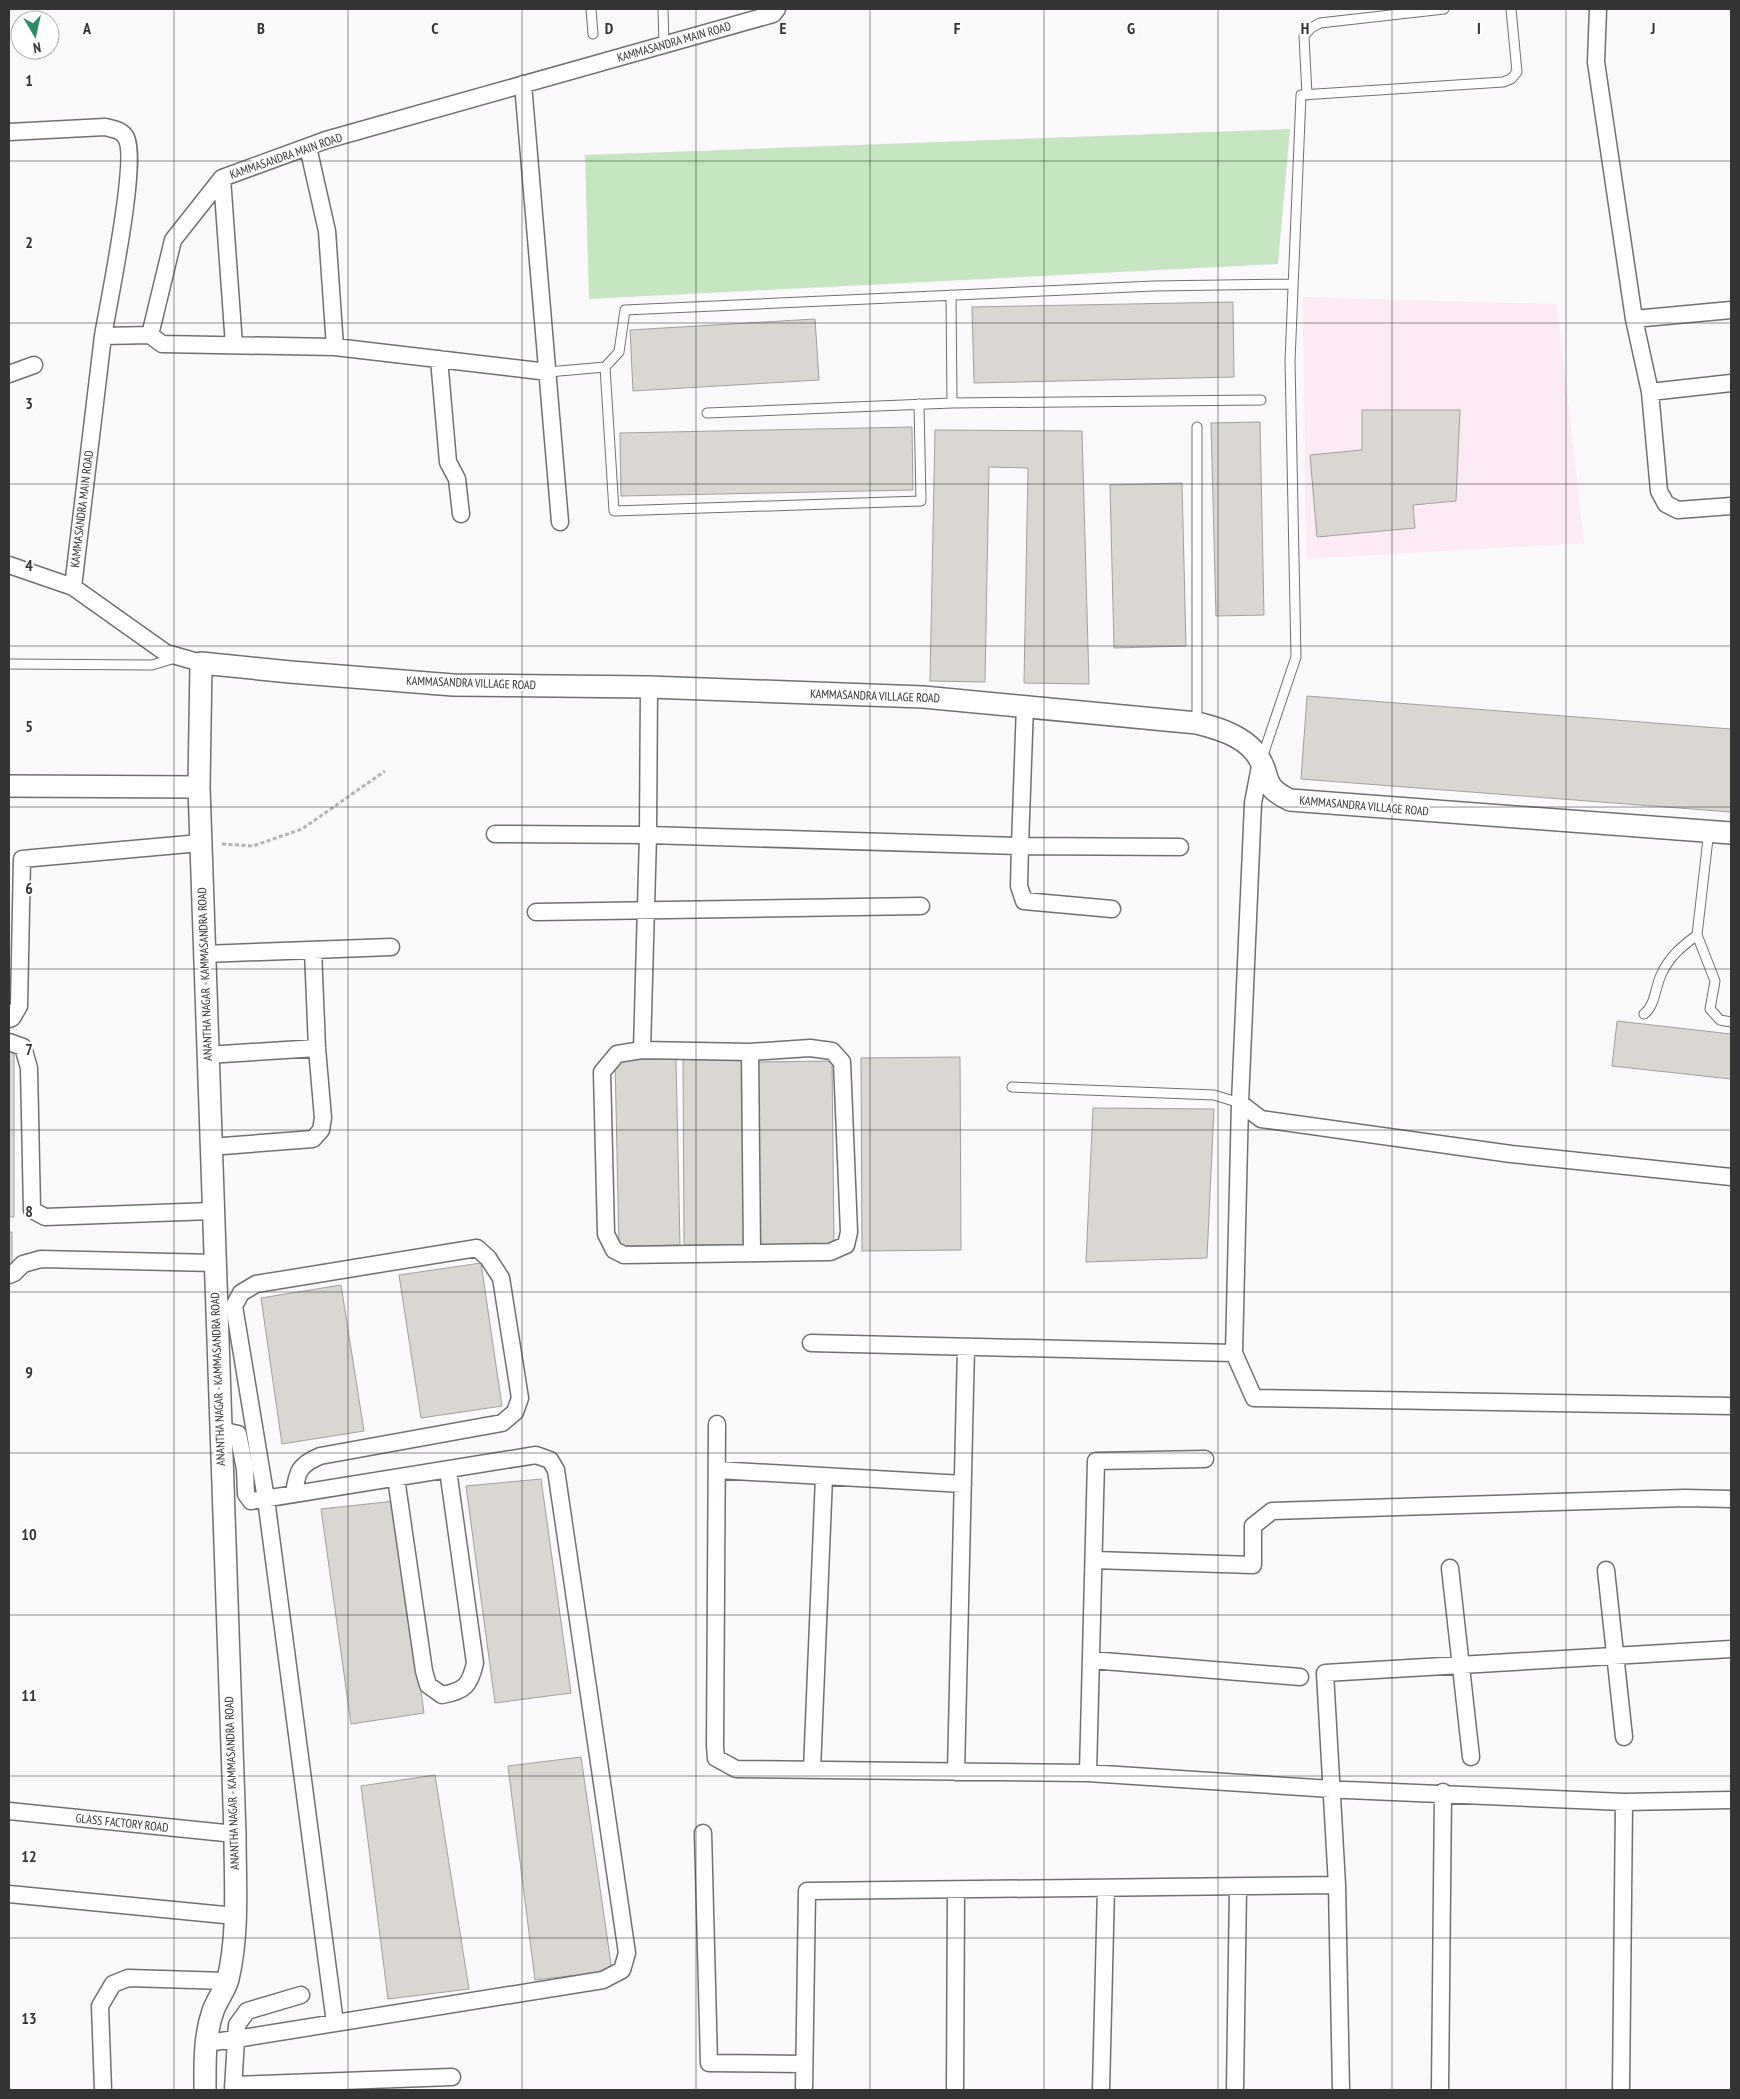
<svg xmlns="http://www.w3.org/2000/svg" width="1740" height="2099" font-family="'PT Sans Narrow',sans-serif">
	<style>
		.education { fill: #fceaf5 }
		.green { fill: #c5e6c0 }
		.building { fill: #dad7d3; stroke: #a29f9b }
		.lines { fill: none; stroke-linecap: round; stroke-linejoin: round }
		.service-casing { stroke: #726f73; stroke-width: 11 }
		.minor-casing { stroke: #726f73; stroke-width: 19 }
		.tertiary-casing { stroke: #726f73; stroke-width: 24 }
		.path { stroke: #b4b2b5; stroke-width: 3; stroke-dasharray: 4 2.5; stroke-linecap: butt }
		.service { stroke: #fff; stroke-width: 9 }
		.minor { stroke: #fff; stroke-width: 16 }
		.tertiary { stroke: #fff; stroke-width: 21 }
		.grid { fill: none; stroke: #353435; stroke-width: 1; stroke-opacity: 0.55 }
		.labels { text-anchor: middle; stroke-width: 4.5; stroke-linejoin: round; paint-order: stroke }
		.street-label { font-size: 12px; fill: #353435; stroke: #fff }
		.grid-label { font-size: 16px; text-anchor: middle; font-weight: bold; fill: #353435; stroke: #fff; stroke-width: 4.5; stroke-linejoin: round; paint-order: stroke }
	</style>
	<rect width="100%" height="100%" fill="#fcf9fd"/>
	<!-- education -->
	<path class="education" d="M1303,297L1557,304L1584,543L1306,559Z"/>
	<!-- green -->
	<path class="green" d="M1290,129L1278,264L589,299L585,155Z"/>
	<!-- building -->
	<path class="building" d="M1233,302L1234,377L974,383L972,307Z
		M815,319L819,380L633,391L630,330Z
		M1362,410H1460L1456,501L1413,505L1415,528L1317,537L1310,455L1362,450Z
		M1260,422L1264,615L1216,616L1211,423Z
		M912,427L913,490L621,496L620,433Z
		M935,430L1082,431L1089,684L1024,683L1028,468L989,467L985,682L930,681Z
		M1182,483L1186,646L1114,648L1110,485Z
		M1307,696L1731,729V812L1301,779Z
		M1617,1021L1731,1034V1079L1612,1066Z
		M9,1051H14V1217H9Z
		M960,1057L961,1250L862,1251L861,1058Z
		M676,1059L680,1245L619,1246L615,1060Z
		M683,1059H746L748,1245H684Z
		M832,1061L834,1244L756,1245L753,1062Z
		M1093,1108L1214,1109L1207,1258L1086,1262Z
		M9,1232H12V1268H9Z
		M481,1263L502,1406L421,1418L399,1275Z
		M341,1285L364,1431L282,1444L261,1298Z
		M541,1479L571,1693L495,1703L466,1486Z
		M395,1501L424,1713L351,1724L321,1509Z
		M581,1757L612,1971L535,1980L508,1766Z
		M435,1775L469,1989L388,1999L361,1786Z"/>
	<g class="lines">
		<defs>
			<path id="service" d="M591,9L593,34
				M663,9L664,44
				M1307,95L1304,36L1311,28L1320,23L1444,9
				M605,367L614,511L921,501L919,404
				M548,372L605,367L619,352L625,310L1154,286L1292,284
				M952,403L1261,400
				M707,413L952,403L951,295
				M9,664L152,665L175,658
				M1197,723V427
				M1262,758L1296,657L1290,361L1301,95L1503,82L1511,79L1517,72L1511,9
				M1709,830L1697,935L1715,981L1710,1009L1720,1020L1731,1022
				M1644,1014C1655,1006 1655,988 1661,975C1669,957 1681,947 1697,935
				M1012,1087L1214,1095L1240,1103"/>
			<path id="minor" d="M1598,9L1596,62L1634,319L1650,392L1659,491L1666,504L1678,510L1731,506
				M523,84L560,522
				M9,132L105,127C112,129 120,129 125,136C140,155 108,305 103,336
				M308,147L327,231L335,347
				M222,178L234,345
				M1634,319L1731,310
				M150,335L162,344L335,347L548,372
				M439,359L448,462L457,479L461,514
				M9,374L34,365
				M1650,392L1731,383
				M9,565L73,587L166,653L201,663
				M73,587L103,336L150,335L173,240L222,178L326,140L773,14L777,9
				M1261,761L1253,803L1240,1103L1261,1119L1511,1154L1731,1177
				M495,834L648,835L1020,846L1025,705
				M1112,909L1024,901L1019,886L1020,846L1180,847
				M536,912L921,906
				M204,954L391,947
				M9,1019L12,1018L19,1006L22,859L200,843
				M9,1042L23,1047L29,1068L32,1210L45,1217L212,1211
				M642,1050L617,1054L602,1072L606,1234L614,1250L624,1255L830,1252L846,1245L849,1232L842,1062L832,1051L810,1048L750,1052L642,1050L648,835L649,687
				M750,1052L752,1253
				M207,1055L317,1048
				M1240,1103L1234,1353L1254,1398L1731,1406
				M210,1147L313,1139L321,1130L323,1118L317,1048L313,950
				M9,1275L14,1273L23,1264L41,1259L214,1263
				M811,1343L1234,1353
				M717,1424L715,1746L716,1758L736,1769L1088,1773L1347,1790L1624,1802L1731,1800
				M220,1430L238,1434L245,1469L246,1494L251,1501L536,1455L550,1460L556,1470L627,1953L622,1970L603,1980L236,2039L233,2090
				M717,1470L963,1484
				M396,1478L424,1671L428,1685L442,1695C465,1691 470,1685 475,1663L448,1470
				M294,1494C297,1471 299,1465 320,1456L502,1423L515,1412L520,1398L501,1278L488,1258L477,1248L256,1284L241,1293L234,1306L266,1499L335,2023
				M1094,1560L1253,1565V1526L1272,1511L1685,1498L1731,1499
				M1450,1568L1471,1757
				M1606,1570L1624,1737
				M1091,1660L1300,1677
				M812,1770L824,1477
				M956,1772L966,1347
				M1088,1773L1096,1461L1205,1459
				M9,1811L235,1834
				M703,1833L709,2063L804,2064
				M9,1894L235,1916
				M206,2043L236,2039L237,2025L247,2011L301,1995
				M233,2085L452,2077
				M103,2090L100,2006L113,1984L128,1978L227,1981
				M804,2090L807,1891L1337,1885
				M955,2090L956,1890
				M1101,2090L1106,1888
				M1235,2090L1238,1887
				M1341,2090L1337,1885L1325,1673L1731,1649
				M1440,2090L1443,1792
				M1621,2090L1624,1802"/>
			<path id="tertiary" d="M9,786L199,787
				M205,2090C205,2063 204,2037 213,2011C217,2000 225,1990 228,1979C239,1933 235,1882 235,1834L199,787L201,663L290,672L453,685L649,687L923,697L1197,723C1217,728 1241,735 1255,752C1273,775 1258,785 1290,800L1731,833"/>
		</defs>
		<!-- service casing -->
		<use href="#service" class="service-casing"/>
		<!-- minor casing -->
		<use href="#minor" class="minor-casing"/>
		<!-- tertiary casing -->
		<use href="#tertiary" class="tertiary-casing"/>
		<!-- path -->
		<path class="path" d="M222,844L253,846L302,829L385,771"/>
		<!-- service -->
		<use href="#service" class="service"/>
		<!-- minor -->
		<use href="#minor" class="minor"/>
		<!-- tertiary -->
		<use href="#tertiary" class="tertiary"/>
	</g>
	<!-- grid -->
	<path class="grid" d="M174,9V2090M348,9V2090M522,9V2090M696,9V2090M870,9V2090M1044,9V2090M1218,9V2090M1392,9V2090M1566,9V2090M9,161H1731M9,323H1731M9,484H1731M9,646H1731M9,807H1731M9,969H1731M9,1130H1731M9,1292H1731M9,1453H1731M9,1615H1731M9,1776H1731M9,1938H1731"/>
	<g class="labels">
		<!-- street labels -->
		<g class="street-label">
			<text transform="translate(674 42) rotate(-16)" y="4">KAMMASANDRA MAIN ROAD</text>
			<text transform="translate(286 156) rotate(-19)" y="4">KAMMASANDRA MAIN ROAD</text>
			<text transform="translate(82 509) rotate(-83)" y="4">KAMMASANDRA MAIN ROAD</text>
			<text transform="translate(471 683) rotate(2)" y="4">KAMMASANDRA VILLAGE ROAD</text>
			<text transform="translate(875 696) rotate(2)" y="4">KAMMASANDRA VILLAGE ROAD</text>
			<text transform="translate(1364 806) rotate(5)" y="4">KAMMASANDRA VILLAGE ROAD</text>
			<text transform="translate(205 974) rotate(-92)" y="4">ANANTHA NAGAR - KAMMASANDRA ROAD</text>
			<text transform="translate(218 1379) rotate(-92)" y="4">ANANTHA NAGAR - KAMMASANDRA ROAD</text>
			<text transform="translate(232 1783) rotate(-92)" y="4">ANANTHA NAGAR - KAMMASANDRA ROAD</text>
			<text transform="translate(122 1823) rotate(6)" y="4">GLASS FACTORY ROAD</text>
		</g>
	</g>
	<g class="grid-label">
		<text x="87" y="34">A</text>
		<text x="261" y="34">B</text>
		<text x="435" y="34">C</text>
		<text x="609" y="34">D</text>
		<text x="783" y="34">E</text>
		<text x="957" y="34">F</text>
		<text x="1131" y="34">G</text>
		<text x="1305" y="34">H</text>
		<text x="1479" y="34">I</text>
		<text x="1653" y="34">J</text>
		<text x="29" y="86">1</text>
		<text x="29" y="248">2</text>
		<text x="29" y="409">3</text>
		<text x="29" y="571">4</text>
		<text x="29" y="732">5</text>
		<text x="29" y="894">6</text>
		<text x="29" y="1055">7</text>
		<text x="29" y="1217">8</text>
		<text x="29" y="1378">9</text>
		<text x="29" y="1540">10</text>
		<text x="29" y="1701">11</text>
		<text x="29" y="1862">12</text>
		<text x="29" y="2024">13</text>
	</g>
	<!-- border -->
	<rect width="1740" height="2099" fill="none" stroke="#353435" stroke-width="20"/>
	<!-- north arrow -->
	<g transform="translate(35 35) rotate(171)"><circle r="24" fill="#ffffff" stroke="#aeaeae"/>
	<path d="M0-4L9 19L0 12L-9 19Z" fill="#2f8d65"/>
	<text y="-8" font-size="14" font-weight="bold" text-anchor="middle" fill="#353435">N</text>
	</g>
</svg>
